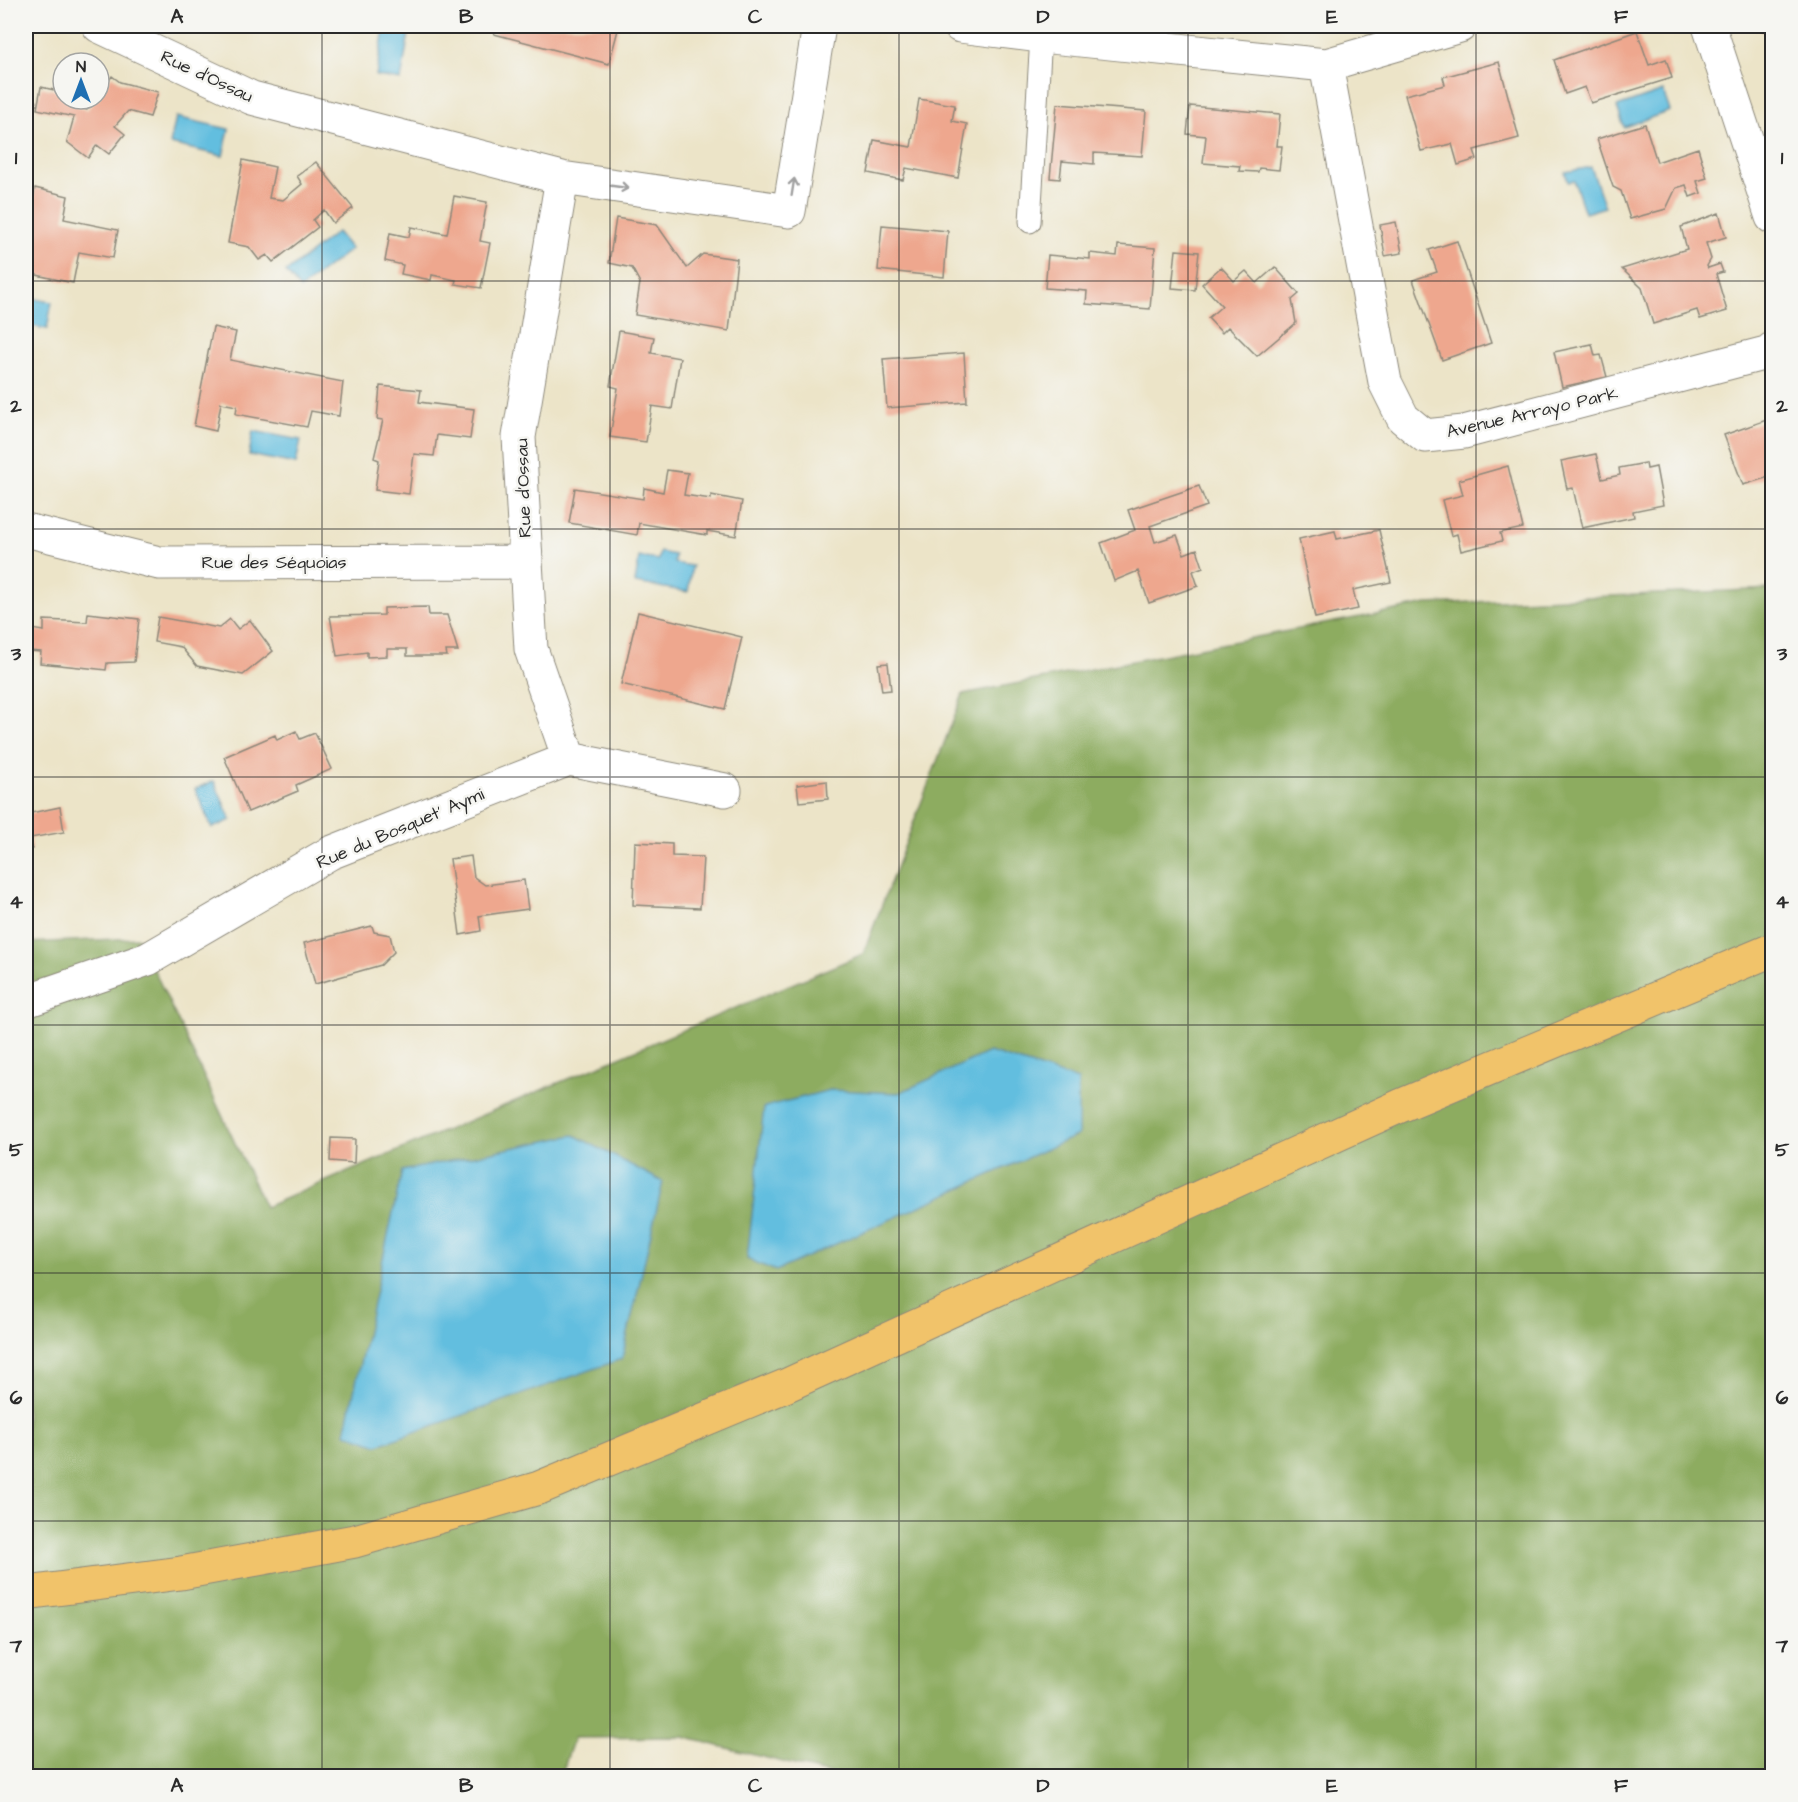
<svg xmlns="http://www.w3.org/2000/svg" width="1798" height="1802" font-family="'Architects Daughter',sans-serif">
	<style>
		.forest { fill: #8dac60; stroke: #5c6c46; stroke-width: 1.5 }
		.water { fill: #62bedf; stroke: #467485; stroke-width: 1.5 }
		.building { fill: #eea78e }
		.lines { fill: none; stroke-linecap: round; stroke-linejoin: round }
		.lane-casing { stroke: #8c887a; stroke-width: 23 }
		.street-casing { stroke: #8c887a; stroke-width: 35 }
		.primary-casing { stroke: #8c887a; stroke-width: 35 }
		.lane { stroke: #fff; stroke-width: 21 }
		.street { stroke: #fff; stroke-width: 33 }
		.primary { stroke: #f1c36a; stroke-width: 33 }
		.oneway { stroke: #a0a0a0 }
		.grid { fill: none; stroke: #2b2b2b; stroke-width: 1.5; stroke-opacity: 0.55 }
		.labels { text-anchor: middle; stroke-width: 5; stroke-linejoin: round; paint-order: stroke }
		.street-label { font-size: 18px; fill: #2b2b2b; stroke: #f6f6f2 }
		.neatline { fill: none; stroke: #2b2b2b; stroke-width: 2 }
		.grid-label { font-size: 20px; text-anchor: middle; font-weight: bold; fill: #2b2b2b }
	</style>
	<rect width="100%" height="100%" fill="#f6f6f2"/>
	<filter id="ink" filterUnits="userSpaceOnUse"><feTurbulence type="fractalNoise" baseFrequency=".0167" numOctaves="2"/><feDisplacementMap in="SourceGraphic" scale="12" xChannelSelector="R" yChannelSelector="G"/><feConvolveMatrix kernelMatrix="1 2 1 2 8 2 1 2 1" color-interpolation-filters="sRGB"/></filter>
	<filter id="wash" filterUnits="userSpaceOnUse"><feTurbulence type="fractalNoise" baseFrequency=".008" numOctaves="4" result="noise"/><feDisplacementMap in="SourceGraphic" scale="24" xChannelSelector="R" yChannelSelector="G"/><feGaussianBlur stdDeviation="1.35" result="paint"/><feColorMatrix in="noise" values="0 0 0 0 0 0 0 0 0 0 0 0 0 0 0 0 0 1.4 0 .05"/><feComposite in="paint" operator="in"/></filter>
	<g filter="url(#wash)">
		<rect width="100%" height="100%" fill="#ece4c8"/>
		<!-- forest -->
		<path class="forest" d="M1772,589V1776H838L683,1737L574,1738L561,1776H26V943L139,938L265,1207L863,954L963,694L1427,604Z"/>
		<!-- water -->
		<path class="water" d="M388,26L406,27L409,33L401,80L376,76L384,29Z
			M1663,91L1670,111L1624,127L1617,107Z
			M176,117L229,129L223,156L170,144Z
			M1591,167L1605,207L1585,213L1574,181L1568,182L1565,172Z
			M337,232L351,249L300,289L286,272Z
			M26,297L52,302L47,329L26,325Z
			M253,431L301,440L296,464L249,455Z
			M660,552L675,555L674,563L692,566L688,592L635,583L639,557L658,560Z
			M214,781L231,820L212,828L195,789Z
			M989,1052L1078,1080V1135L776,1271L747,1259L764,1107L830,1090L899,1093Z
			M574,1135L663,1182L622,1359L378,1445L345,1433L402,1171Z"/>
		<g id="blocks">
			<!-- building -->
			<path class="building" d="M496,26H619L609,64L494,34Z
				M1744,26H1772V33Z
				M1637,31L1649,65L1666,59L1672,78L1591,103L1585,87L1565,94L1554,60Z
				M1499,62L1519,138L1474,150L1477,159L1458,165L1452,144L1421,151L1405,95L1445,85L1443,77Z
				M112,76L120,82L158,92L150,117L128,111L115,126L125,134L109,154L97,145L88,158L67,142L74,117L37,109L41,87L63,92V99H78L77,107L87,110L95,99H99V94Z
				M919,99L955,105L952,121L967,124L958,178L906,168L903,180L868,173L874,140L911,147Z
				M1057,104L1146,111L1142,156L1094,153V164L1062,161L1060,179L1050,178Z
				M1190,106L1280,114L1277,146H1282L1279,170L1259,168L1258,172L1239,171L1240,166L1203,163L1206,136L1187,134Z
				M1645,124L1657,162L1698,148L1707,178L1697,181L1701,193L1690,197L1686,185L1676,188L1666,209L1630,219L1621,191L1613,187L1597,139Z
				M243,160L275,167L269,198L283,200L302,184L297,176L316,162L353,208L333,223L324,210L313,220L318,227L273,262L267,255L259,260L249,247L228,243Z
				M35,188L68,196L64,219L118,230L113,258L79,252L73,283L32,274L29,287H26V233Z
				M454,196L487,202L480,241L490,243L481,288L455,284L456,280L432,275L431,280L401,274L403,265L385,261L390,233L409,237L411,227L447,234Z
				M1719,213L1726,237L1706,243L1711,259L1707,266L1708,268L1720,264L1723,272L1716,274L1727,311L1700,319L1697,310L1653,324L1642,288L1622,269L1687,249L1681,227Z
				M616,218L657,225L687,268L703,254L737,259L729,331L635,315L640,283L632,268L609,263Z
				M1396,222L1402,253L1385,256L1380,225Z
				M882,225L948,231L944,277L878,270Z
				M1457,241L1491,343L1442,360L1413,280L1437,272L1429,250Z
				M1118,245L1155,248L1150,309L1086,304L1087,291L1045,288L1048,255L1090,259V253L1117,256Z
				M1176,250L1199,252L1195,290L1172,288Z
				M1221,267L1234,281L1246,271L1257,283L1275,267L1299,294L1292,300L1296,323L1257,356L1228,327L1222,333L1208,318L1222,306L1202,284Z
				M213,327L236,332L230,360L343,382L339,416L311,411L307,427L236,414L237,406L221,403L216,431L194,426Z
				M619,331L654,337L651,353L680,358L672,409L652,406L646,442L610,437L618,388L610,386Z
				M1592,344L1595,356L1601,355L1607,377L1562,387L1554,352Z
				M964,353L967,402L887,408L883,359Z
				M380,386L421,390L419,402L474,409L470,439L437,435L434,456L414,454L409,494L375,490L379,460L374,458L383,420L377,419Z
				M1772,418V464L1770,465L1772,476L1743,485L1724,435Z
				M1596,454L1602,479L1620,475L1619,468L1646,463L1647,469L1656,467L1663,505L1633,511L1634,517L1582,528L1573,488L1567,489L1561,461Z
				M1508,466L1523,528L1500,533L1502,541L1461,551L1457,534L1451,536L1442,500L1463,495L1459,480Z
				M667,470L688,473L684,495L711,499V495L742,501L736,536L707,531V535L639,523L637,535L569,523L575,488L643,499L644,488L663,492Z
				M1199,486L1207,506L1150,526L1155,542L1177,535L1184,554L1197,549L1203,567L1193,571L1198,586L1149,603L1138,571L1114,581L1101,543L1135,530L1128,510Z
				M1379,530L1391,582L1353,590L1358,609L1315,618L1299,539L1335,531L1337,539Z
				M428,607L429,615H447L458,651H446L447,656H407V649H387V656L367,657V652L337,656L330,616L384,615V608Z
				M638,612L742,637L725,709L621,684Z
				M88,613L139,619L134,662L107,663L106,670L89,668L40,663L41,652L29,651L32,629L44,631V620L87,622Z
				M158,617L219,628L230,619L238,629L250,620L273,651L243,675L197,666L181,647L154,642Z
				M888,663L891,690L882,691L878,664Z
				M296,731L300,739L315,733L332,769L296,785L298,791L248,812L224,757L275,735L277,740Z
				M827,781L828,799L799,802L797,785Z
				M60,807L64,832L30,838L32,849L26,850V814Z
				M635,842L672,844V856L703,857L700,908L633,905Z
				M471,856L474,877L485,885L524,880L528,909L479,916L481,931L460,935L450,859Z
				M372,926L374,932L390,935L394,952L381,965L315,984L304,943Z
				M331,1138L355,1139L354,1163L330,1161Z"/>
		</g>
	</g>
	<g filter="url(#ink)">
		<use href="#blocks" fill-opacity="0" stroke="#8c887a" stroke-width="1.5"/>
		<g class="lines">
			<defs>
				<path id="lane" d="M1030,222L1041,36"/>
				<path id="street" d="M99,26L252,98L562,178L789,211L819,26
					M960,26L1041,36L1326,65L1460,26
					M1709,26L1772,217
					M1326,65L1385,382L1403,418L1425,436L1464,432L1770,352L1772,349
					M562,178L519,437L531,649L569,759
					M26,530L159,563L526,562
					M26,1001L148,959L330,853L569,759L725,790"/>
				<path id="primary" d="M26,1593L181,1573L355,1541L539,1488L785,1386L1400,1106L1772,950"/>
			</defs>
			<!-- lane casing -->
			<use href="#lane" class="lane-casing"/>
			<!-- street casing -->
			<use href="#street" class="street-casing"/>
			<!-- primary casing -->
			<use href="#primary" class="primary-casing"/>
			<!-- lane -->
			<use href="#lane" class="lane"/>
			<!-- street -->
			<use href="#street" class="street"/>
			<!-- primary -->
			<use href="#primary" class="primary"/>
		</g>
		<!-- one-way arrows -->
		<defs><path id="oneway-shaft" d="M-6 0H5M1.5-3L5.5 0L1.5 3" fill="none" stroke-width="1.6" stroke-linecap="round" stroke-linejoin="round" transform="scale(1.5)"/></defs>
		<g class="oneway">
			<use href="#oneway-shaft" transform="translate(620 187) rotate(8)"/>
			<use href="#oneway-shaft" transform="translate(793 187) rotate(-81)"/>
		</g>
	</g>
	<!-- grid -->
	<path class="grid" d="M322,26V1776M610,26V1776M899,26V1776M1188,26V1776M1476,26V1776M26,281H1772M26,529H1772M26,777H1772M26,1025H1772M26,1273H1772M26,1521H1772"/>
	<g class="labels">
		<!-- street labels -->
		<g class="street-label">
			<text transform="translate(207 76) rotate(25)" y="6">Rue d'Ossau</text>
			<text transform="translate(1532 412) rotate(-13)" y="6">Avenue Arrayo Park</text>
			<text transform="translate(523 488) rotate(-92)" y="6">Rue d'Ossau</text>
			<text x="274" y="568">Rue des Séquoias</text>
			<text transform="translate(400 828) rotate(-23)" y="6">Rue du Bosquet' Aymi</text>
		</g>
	</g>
	<!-- margin -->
	<rect width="1798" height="1802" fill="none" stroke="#f6f6f2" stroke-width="66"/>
	<!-- north arrow -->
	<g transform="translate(81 81)"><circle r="28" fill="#f6f6f2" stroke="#a5a5a2" stroke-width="1.5"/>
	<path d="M0-4.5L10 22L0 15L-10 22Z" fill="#1f6fb2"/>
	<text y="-9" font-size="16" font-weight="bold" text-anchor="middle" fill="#2b2b2b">N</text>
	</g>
	<rect x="33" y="33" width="1732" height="1736" class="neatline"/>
	<g class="grid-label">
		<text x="177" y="23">A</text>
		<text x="466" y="23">B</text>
		<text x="755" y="23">C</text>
		<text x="1043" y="23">D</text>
		<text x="1332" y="23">E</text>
		<text x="1621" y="23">F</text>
		<text x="16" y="164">1</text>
		<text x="1782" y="164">1</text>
		<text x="16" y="412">2</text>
		<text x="1782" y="412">2</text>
		<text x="16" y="660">3</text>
		<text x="1782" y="660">3</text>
		<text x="16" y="908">4</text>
		<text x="1782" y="908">4</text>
		<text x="16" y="1156">5</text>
		<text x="1782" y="1156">5</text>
		<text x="16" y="1404">6</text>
		<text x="1782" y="1404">6</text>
		<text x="16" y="1652">7</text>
		<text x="1782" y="1652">7</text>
		<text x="177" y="1792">A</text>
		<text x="466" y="1792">B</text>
		<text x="755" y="1792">C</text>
		<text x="1043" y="1792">D</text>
		<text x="1332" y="1792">E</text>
		<text x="1621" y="1792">F</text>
	</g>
</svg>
